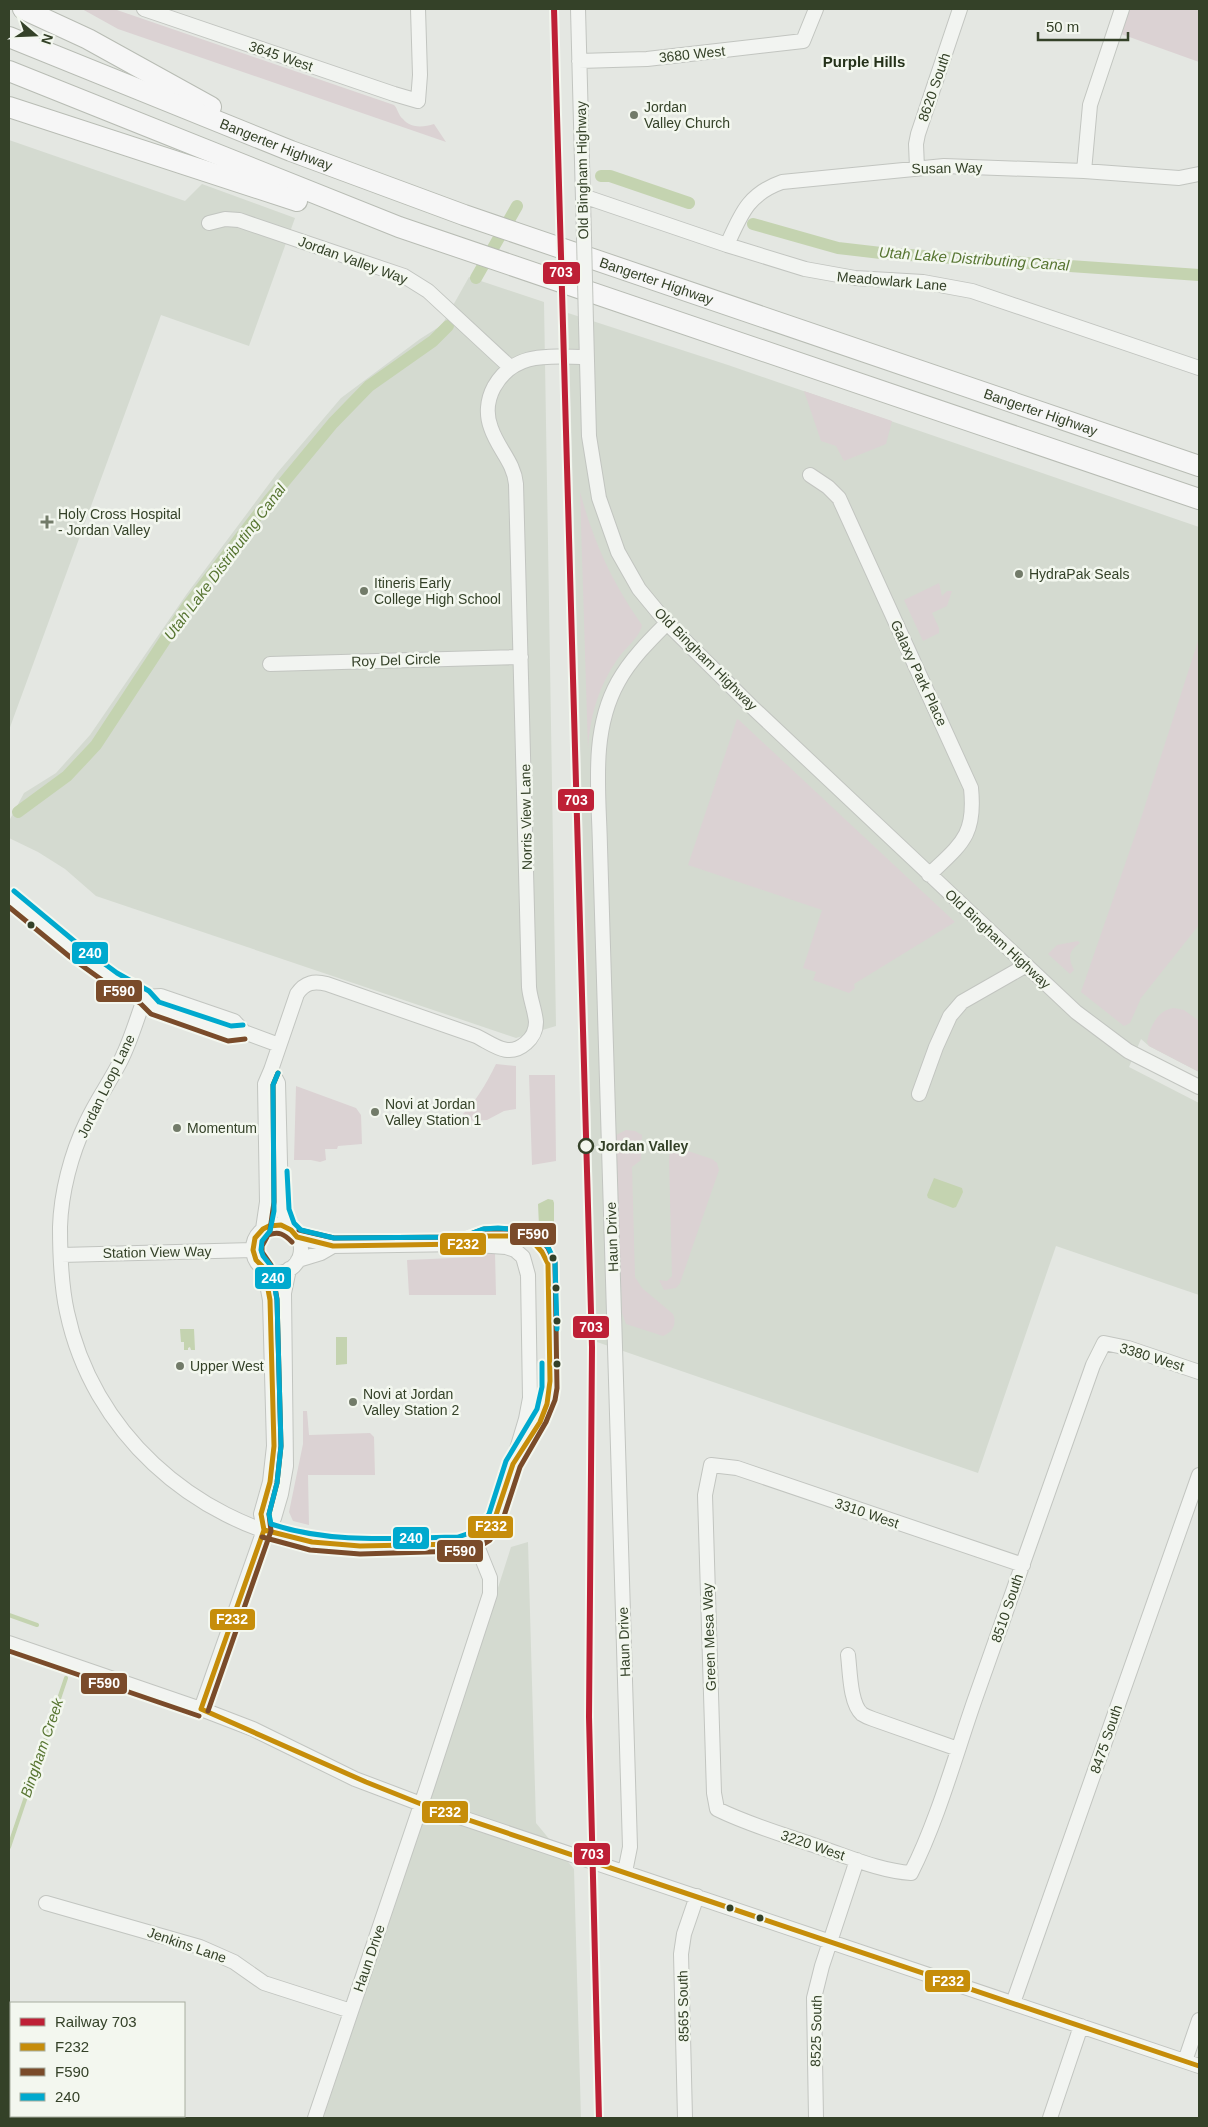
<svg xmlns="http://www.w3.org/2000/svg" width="1208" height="2127" font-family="Arial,sans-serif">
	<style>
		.built { fill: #d4dad0 }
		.green { fill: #dbd2d3 }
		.water { fill: #c4d3b0 }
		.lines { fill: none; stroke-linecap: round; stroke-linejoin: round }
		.stream { stroke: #c4d3b0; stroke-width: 4 }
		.canal { stroke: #c4d3b0; stroke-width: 12 }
		.minor-casing { stroke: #c2c5c0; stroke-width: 16 }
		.highway-casing { stroke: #b8bcb4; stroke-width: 22 }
		.minor { stroke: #f2f4f1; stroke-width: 14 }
		.highway { stroke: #f6f6f6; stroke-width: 20 }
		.minor-bridge-casing { stroke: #c2c5c0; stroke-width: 16; stroke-linecap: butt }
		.minor-bridge { stroke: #f2f4f1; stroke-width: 14 }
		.bus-1-casing { stroke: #f3f7ef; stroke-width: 9 }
		.bus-2-casing { stroke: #f3f7ef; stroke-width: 9 }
		.bus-3-casing { stroke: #f3f7ef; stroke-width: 9 }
		.bus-1 { stroke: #c68d0a; stroke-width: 5 }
		.bus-2 { stroke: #7a4b2a; stroke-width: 5 }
		.bus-3 { stroke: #00a9ce; stroke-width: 5 }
		.rail-1-casing { stroke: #f3f7ef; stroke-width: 10 }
		.rail-1 { stroke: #be2036; stroke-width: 6 }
		.poi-dot { fill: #727b69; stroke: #f3f7ef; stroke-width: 2 }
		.bus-dot { fill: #344128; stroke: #f3f7ef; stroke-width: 2 }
		.stop-dot { fill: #f3f7ef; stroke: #344128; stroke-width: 2.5 }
		.labels { text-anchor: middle; stroke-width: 5; stroke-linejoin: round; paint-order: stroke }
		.street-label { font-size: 14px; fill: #344128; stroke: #f3f7ef }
		.poi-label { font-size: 14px; fill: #344128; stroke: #f3f7ef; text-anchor: start }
		.stop-label { font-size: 14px; font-weight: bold; fill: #344128; stroke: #f3f7ef; text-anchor: start }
		.neighbourhood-label { font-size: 15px; font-weight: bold; fill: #25321a; stroke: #f3f7ef }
		.water-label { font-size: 15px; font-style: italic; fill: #577531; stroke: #f3f7ef }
		.line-badge { stroke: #f3f7ef; stroke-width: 2 }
		.badge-label { font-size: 14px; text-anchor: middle; font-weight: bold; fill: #fff }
	</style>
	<rect width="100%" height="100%" fill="#e4e7e2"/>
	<!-- built -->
	<path class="built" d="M9,140L185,201L202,184L295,218L249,346L161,315L9,730Z
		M469,277L544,302L556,1026L516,1038L96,896L65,869L38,852L9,838V821L24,793L56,773L90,735L186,595L278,472L341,398L420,339L442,325Z
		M568,313L728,365L1199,527V1072L1149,1046L1141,1039L1129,1067L1199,1103V1295L1056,1246L978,1473L597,1342Z
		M528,1542L536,1823L574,1869L581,2118H323L424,1819L511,1547Z"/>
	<!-- green -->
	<path class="green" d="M82,9H114L394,105C398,109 398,115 403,119C411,129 424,127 434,124L446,142L118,29Z
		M1130,9H1199V62L1121,34Z
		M804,391L892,421L886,444L844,461L836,446L821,441Z
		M580,492C594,543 612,582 642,625C640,637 626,647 619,657C599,685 590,715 588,749Z
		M939,583L942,596L947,591H952L947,606L932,613L939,628V633L923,641L904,600Z
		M1199,638V837L1197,840L1199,853V925L1141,998L1130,1023L1124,1026L1081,992L1142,815Z
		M737,719L739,720L955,922L854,984L855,988L849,993L813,980L816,972L803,968L822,910L688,865Z
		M1078,941L1080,943C1068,951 1068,958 1074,970L1070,974L1048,954L1057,945Z
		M1174,1008L1184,1010L1199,1021V1072L1149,1046L1147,1042C1150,1027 1157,1010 1174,1008Z
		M496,1064L516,1066V1109L504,1111L487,1120L462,1121L459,1118C476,1102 486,1084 496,1064Z
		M529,1075H555L556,1161L532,1165Z
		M296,1086L356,1108L361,1115L362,1144L338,1146L337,1149H325L326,1160L320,1162L311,1160H294Z
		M626,1130L635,1131L642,1135L641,1160L632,1167L635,1277L642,1288L673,1314C677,1324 673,1332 663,1336L626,1324L622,1313L616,1135Z
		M673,1146L712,1159L717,1163L719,1170L680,1283L676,1288L664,1290L659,1280L667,1281L672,1276L669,1159L670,1147Z
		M485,1252H495L496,1295H409L407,1260L475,1257Z
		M303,1411H307L309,1435L370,1433L374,1437L375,1475H308L309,1525L293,1521L289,1512L303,1444Z"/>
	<!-- water -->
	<path class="water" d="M934,1178L962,1188L963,1192L956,1207L953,1208L928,1198L927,1195Z
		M548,1199L553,1200L554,1203V1232L539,1226L538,1204Z
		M180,1329H194L195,1350H191L190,1347L188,1348V1350H184V1342H181Z
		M336,1337H347V1364L336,1365Z"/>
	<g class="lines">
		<!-- stream -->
		<path class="stream" d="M9,1615L37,1625
			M9,1847L66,1678"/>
		<!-- canal -->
		<path class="canal" d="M601,176H610L689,203
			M753,224L838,248L881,253L1199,275
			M476,278L517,206
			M18,812L67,776L96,745L186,608L270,499L333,423L369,386L433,341L448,326"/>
		<defs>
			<path id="minor" d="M144,9L394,94L418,101L420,75L418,9
				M578,9L584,238
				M579,61L647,59L803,41L816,9
				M917,168L916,144L918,134L960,9
				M1084,171L1090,105L1122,9
				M583,196L727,245L805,269L855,278L923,282L972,291L1199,368
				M209,223L225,219L239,220L404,276L428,291L510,367
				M727,245C741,214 748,194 782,182L944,166L1084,171L1179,178L1199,174
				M586,323L589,436L599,498L618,552L639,589L667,623L751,706L1076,1012L1128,1051L1199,1087
				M810,475L828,487L839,498L971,788C976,836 961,844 929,875
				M270,664L521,657
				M9,897L74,951L113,979L145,997L155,1008L230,1034L244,1032
				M145,997C137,1018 131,1040 121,1060C110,1082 96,1101 86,1123C71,1154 61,1193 60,1227C60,1255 61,1285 67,1312C92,1431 192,1521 310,1543C342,1549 376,1546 408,1546C449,1545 481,1554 499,1509L526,1419L530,1398L528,1275L523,1257L515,1250L506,1247L463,1244L333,1246L297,1237
				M145,997L161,996L234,1021L244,1032L279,1045
				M271,1070L278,1083L281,1202L287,1227
				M919,1094L936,1047L950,1016L962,1002L1025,966
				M253 1249a24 24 0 1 1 48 0a24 24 0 1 1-48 0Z
				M263,1229L267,1202L265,1084L271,1070L297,994C305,982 314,981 327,984L476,1036C493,1044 508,1059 526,1043C532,1038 536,1030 536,1022C535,1010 530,999 529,987L516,484C514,462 498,449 491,428C486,415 487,400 494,387C515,350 551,357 587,357
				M61,1255L253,1250
				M298,1260L321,1253L333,1246
				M264,1530L261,1514L270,1482L274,1446L270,1300L264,1268
				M1023,1565L737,1468L711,1465L705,1495L714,1793L717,1809C749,1825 785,1835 819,1847C849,1857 880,1871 911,1873C937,1822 955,1757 974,1702C1014,1590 1053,1477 1093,1365L1104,1343L1128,1348L1199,1372
				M9,1643L201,1709L253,1729L355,1779L421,1804L1199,2066
				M848,1655C850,1671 850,1704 862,1714C865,1716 870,1718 873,1719L958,1749
				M201,1709L264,1530L274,1518L281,1494L286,1466L284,1293L289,1269
				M625,1872L630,1847L600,847C599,793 590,732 618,682C630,660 649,641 667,623
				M46,1903L200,1947L234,1962L264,1983L351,2011
				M1013,2003L1199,1475
				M1185,2061L1199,2020
				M315,2118L427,1787L490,1594V1578L475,1541
				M685,2118L681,1954L684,1934L697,1896
				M816,2118L814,1998L822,1966L857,1860
				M1050,2118L1081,2026"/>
			<g id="highway">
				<path d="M23,9L88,39L211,107"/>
				<path id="s1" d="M9,37L291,151L464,215L1199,466"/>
				<path d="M9,71L399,227L1199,499"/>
				<path d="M9,107L297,201"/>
			</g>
		</defs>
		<!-- minor casing -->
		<use href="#minor" class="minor-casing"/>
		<!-- highway casing -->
		<use href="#highway" class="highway-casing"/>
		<!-- minor -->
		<use href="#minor" class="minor"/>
		<!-- highway -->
		<use href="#highway" class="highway"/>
		<defs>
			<path id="minor-bridge" d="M584,238L586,323"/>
		</defs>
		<!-- minor-bridge casing -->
		<use href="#minor-bridge" class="minor-bridge-casing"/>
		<!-- minor-bridge -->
		<use href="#minor-bridge" class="minor-bridge"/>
		<defs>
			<path id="bus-1" d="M281,1225L291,1230L297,1237L333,1246L463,1244L485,1236H514L527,1239L535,1244L542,1252L548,1264L550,1381L547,1404L540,1422L513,1464L493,1524L480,1538L459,1544L360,1546L312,1542L264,1530L261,1514L270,1482L274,1446L270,1300L264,1268L256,1260L253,1250L255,1238L263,1229L269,1226Z
				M201,1709L264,1530
				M201,1709L366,1782L421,1804L1199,2066"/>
			<path id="bus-2" d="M9,907L70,957L109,985L140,1003L151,1014L228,1041L245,1039
				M270,1230L274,1202L273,1085L278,1073
				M262,1537L310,1550L360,1554L460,1551L477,1548L490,1540L503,1519L520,1467L546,1422L555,1400L557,1388L555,1263L548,1248L540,1238L529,1232L515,1229H484L462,1237L334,1238L299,1230
				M9,1651L199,1716
				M208,1711L271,1531L269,1514L277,1483L281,1446L277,1299L271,1265L262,1252V1246L268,1235C279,1231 284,1234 292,1242"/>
			<path id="bus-3" d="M14,891L79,945L117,973L149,991L159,1002L231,1026L243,1025
				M278,1073L273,1085L274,1211L270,1231L262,1241L261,1250L263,1256L271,1266L277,1300L281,1446L277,1483L269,1514L271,1524C332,1544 394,1538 458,1537L476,1531L489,1514L506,1461L537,1409L542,1387V1363
				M287,1171L289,1209L294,1223L301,1230L334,1238L462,1237L483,1229L498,1228L521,1230L535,1235L548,1247L555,1262L557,1329"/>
		</defs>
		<!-- bus-1 casing -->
		<use href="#bus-1" class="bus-1-casing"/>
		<!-- bus-2 casing -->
		<use href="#bus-2" class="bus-2-casing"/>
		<!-- bus-3 casing -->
		<use href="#bus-3" class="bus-3-casing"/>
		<!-- bus-1 -->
		<use href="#bus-1" class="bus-1"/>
		<!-- bus-2 -->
		<use href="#bus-2" class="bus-2"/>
		<!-- bus-3 -->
		<use href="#bus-3" class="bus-3"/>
		<defs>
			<path id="rail-1" d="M554,9L592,1347L589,1717L599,2118"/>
		</defs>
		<!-- rail-1 casing -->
		<use href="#rail-1" class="rail-1-casing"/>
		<!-- rail-1 -->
		<use href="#rail-1" class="rail-1"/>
	</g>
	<!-- markers -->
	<g class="poi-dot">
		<circle cx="634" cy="115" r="5"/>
		<path d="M44.5 514.5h5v5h5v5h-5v5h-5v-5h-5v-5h5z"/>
		<circle cx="1019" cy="574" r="5"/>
		<circle cx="364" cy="591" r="5"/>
		<circle cx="375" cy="1112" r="5"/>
		<circle cx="177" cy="1128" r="5"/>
		<circle cx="180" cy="1366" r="5"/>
		<circle cx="353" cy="1402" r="5"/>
	</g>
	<g class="bus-dot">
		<circle cx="31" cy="925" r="4.5"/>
		<circle cx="553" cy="1258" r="4.5"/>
		<circle cx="556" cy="1288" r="4.5"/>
		<circle cx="557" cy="1321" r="4.5"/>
		<circle cx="557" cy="1364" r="4.5"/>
		<circle cx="730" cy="1908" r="4.5"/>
		<circle cx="760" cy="1918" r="4.5"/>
	</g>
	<circle class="stop-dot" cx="586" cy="1146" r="7"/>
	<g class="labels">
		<!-- street labels -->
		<g class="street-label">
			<text transform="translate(692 54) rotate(-6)" y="5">3680 West</text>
			<text transform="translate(281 56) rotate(19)" y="5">3645 West</text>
			<text transform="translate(934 87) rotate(-71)" y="5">8620 South</text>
			<text dy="5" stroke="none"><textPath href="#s1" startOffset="288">Bangerter Highway</textPath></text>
			<text transform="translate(947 168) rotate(-1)" y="5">Susan Way</text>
			<text transform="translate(582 170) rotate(-91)" y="5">Old Bingham Highway</text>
			<text transform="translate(353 260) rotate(20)" y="5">Jordan Valley Way</text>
			<text dy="5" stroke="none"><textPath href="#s1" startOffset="692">Bangerter Highway</textPath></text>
			<text transform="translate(892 281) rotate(5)" y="5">Meadowlark Lane</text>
			<text dy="5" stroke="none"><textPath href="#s1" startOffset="1098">Bangerter Highway</textPath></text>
			<text transform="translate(706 659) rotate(45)" y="5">Old Bingham Highway</text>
			<text transform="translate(396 660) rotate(-2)" y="5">Roy Del Circle</text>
			<text transform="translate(919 673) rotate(65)" y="5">Galaxy Park Place</text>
			<text transform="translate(526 817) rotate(-91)" y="5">Norris View Lane</text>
			<text transform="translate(998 939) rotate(43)" y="5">Old Bingham Highway</text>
			<text transform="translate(106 1086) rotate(-64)" y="5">Jordan Loop Lane</text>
			<text transform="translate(612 1237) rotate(-92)" y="5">Haun Drive</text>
			<text transform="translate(157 1252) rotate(-1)" y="5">Station View Way</text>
			<text transform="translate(1152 1357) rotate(17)" y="5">3380 West</text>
			<text transform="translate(867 1513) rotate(19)" y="5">3310 West</text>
			<text transform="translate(1007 1608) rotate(-71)" y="5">8510 South</text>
			<text transform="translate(709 1637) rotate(-92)" y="5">Green Mesa Way</text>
			<text transform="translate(624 1642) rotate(-92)" y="5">Haun Drive</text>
			<text transform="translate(1106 1739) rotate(-71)" y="5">8475 South</text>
			<text transform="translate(813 1845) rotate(19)" y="5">3220 West</text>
			<text transform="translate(187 1945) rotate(19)" y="5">Jenkins Lane</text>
			<text transform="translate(369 1958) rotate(-71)" y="5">Haun Drive</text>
			<text transform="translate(683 2006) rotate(-91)" y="5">8565 South</text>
			<text transform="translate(816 2031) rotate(-89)" y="5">8525 South</text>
		</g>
		<!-- poi labels -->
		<g class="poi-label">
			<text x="644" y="112">Jordan<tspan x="644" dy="16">Valley Church</tspan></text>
			<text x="58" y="519">Holy Cross Hospital<tspan x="58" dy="16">- Jordan Valley</tspan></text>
			<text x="1029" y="579">HydraPak Seals</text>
			<text x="374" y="588">Itineris Early<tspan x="374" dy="16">College High School</tspan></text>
			<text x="385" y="1109">Novi at Jordan<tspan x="385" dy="16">Valley Station 1</tspan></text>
			<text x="187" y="1133">Momentum</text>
			<text x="190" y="1371">Upper West</text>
			<text x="363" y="1399">Novi at Jordan<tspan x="363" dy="16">Valley Station 2</tspan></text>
		</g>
		<!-- stop labels -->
		<g class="stop-label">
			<text x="598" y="1151">Jordan Valley</text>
		</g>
		<!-- neighbourhood labels -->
		<g class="neighbourhood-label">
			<text x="864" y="67">Purple Hills</text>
		</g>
		<!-- water labels -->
		<g class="water-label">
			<text transform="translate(974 259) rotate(4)" y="5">Utah Lake Distributing Canal</text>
			<text transform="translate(225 562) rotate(-53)" y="5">Utah Lake Distributing Canal</text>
			<text transform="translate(42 1748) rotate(-71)" y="5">Bingham Creek</text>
		</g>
	</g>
	<g class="line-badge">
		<rect x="542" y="261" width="39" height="24" rx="5" fill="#be2036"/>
		<rect x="557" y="788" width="38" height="24" rx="5" fill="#be2036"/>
		<rect x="71" y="941" width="38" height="24" rx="5" fill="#00a9ce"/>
		<rect x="95" y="979" width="48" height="24" rx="5" fill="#7a4b2a"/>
		<rect x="509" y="1222" width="48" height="24" rx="5" fill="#7a4b2a"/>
		<rect x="439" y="1232" width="48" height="24" rx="5" fill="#c68d0a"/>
		<rect x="254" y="1266" width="38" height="24" rx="5" fill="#00a9ce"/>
		<rect x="572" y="1315" width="38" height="24" rx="5" fill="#be2036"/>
		<rect x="467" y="1515" width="47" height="24" rx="5" fill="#c68d0a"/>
		<rect x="392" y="1526" width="38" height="24" rx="5" fill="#00a9ce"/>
		<rect x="436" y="1539" width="48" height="24" rx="5" fill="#7a4b2a"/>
		<rect x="209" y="1608" width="47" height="23" rx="5" fill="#c68d0a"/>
		<rect x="80" y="1672" width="48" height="23" rx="5" fill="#7a4b2a"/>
		<rect x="421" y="1800" width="48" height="24" rx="5" fill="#c68d0a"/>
		<rect x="573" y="1842" width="38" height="24" rx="5" fill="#be2036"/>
		<rect x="924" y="1969" width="47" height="24" rx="5" fill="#c68d0a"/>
	</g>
	<g class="badge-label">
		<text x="561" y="277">703</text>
		<text x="576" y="805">703</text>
		<text x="90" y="958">240</text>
		<text x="119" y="996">F590</text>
		<text x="533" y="1239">F590</text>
		<text x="463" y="1249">F232</text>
		<text x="273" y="1283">240</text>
		<text x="591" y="1332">703</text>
		<text x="491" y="1531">F232</text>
		<text x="411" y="1543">240</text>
		<text x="460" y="1556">F590</text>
		<text x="232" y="1624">F232</text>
		<text x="104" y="1688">F590</text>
		<text x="445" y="1817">F232</text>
		<text x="592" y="1859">703</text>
		<text x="948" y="1986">F232</text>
	</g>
	<!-- border -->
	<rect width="1208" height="2127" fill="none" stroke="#344128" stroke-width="20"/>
	<!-- legend -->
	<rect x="10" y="2002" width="175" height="115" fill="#f3f7ef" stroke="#a7ae9f"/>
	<rect x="20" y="2018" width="25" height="8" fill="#be2036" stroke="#a7ae9f"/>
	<text x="55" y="2027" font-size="15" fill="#344128">Railway 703</text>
	<rect x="20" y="2043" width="25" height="8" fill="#c68d0a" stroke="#a7ae9f"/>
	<text x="55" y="2052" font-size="15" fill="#344128">F232</text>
	<rect x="20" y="2068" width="25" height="8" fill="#7a4b2a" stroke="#a7ae9f"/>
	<text x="55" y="2077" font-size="15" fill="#344128">F590</text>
	<rect x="20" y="2093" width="25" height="8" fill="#00a9ce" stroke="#a7ae9f"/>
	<text x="55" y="2102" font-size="15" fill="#344128">240</text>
	<!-- north arrow -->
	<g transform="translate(35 35) rotate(109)" stroke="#f3f7ef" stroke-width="4" paint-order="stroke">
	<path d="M0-4L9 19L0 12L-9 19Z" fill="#344128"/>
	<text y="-8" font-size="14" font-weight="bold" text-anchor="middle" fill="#344128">N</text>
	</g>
	<!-- scale -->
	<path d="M1038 32v8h90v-8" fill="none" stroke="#344128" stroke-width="2.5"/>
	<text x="1046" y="32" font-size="15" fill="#344128" stroke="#f3f7ef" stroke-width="4" paint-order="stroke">50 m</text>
</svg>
